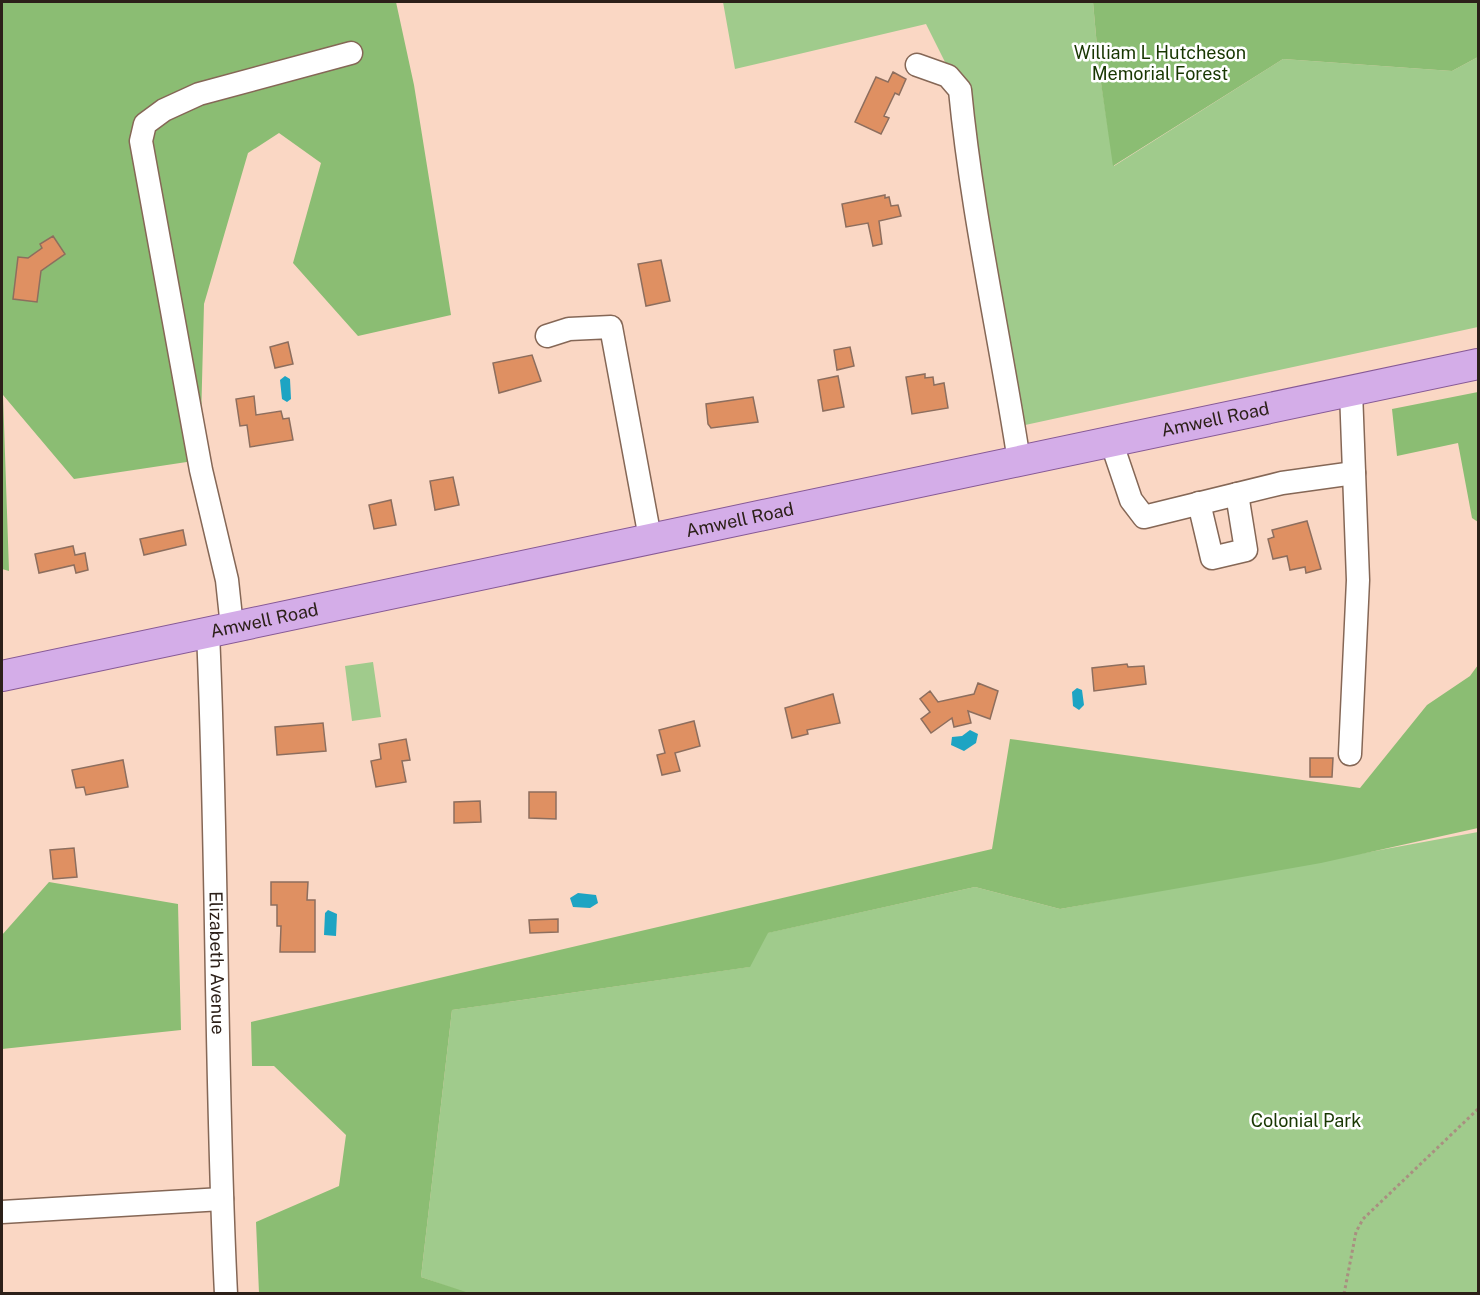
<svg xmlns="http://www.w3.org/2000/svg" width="1480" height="1295" font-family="'Public Sans',sans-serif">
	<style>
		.green { fill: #a0cb8c }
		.forest { fill: #8bbd73 }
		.water { fill: #1da4c3 }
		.building { fill: #df9062; stroke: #8d6e5e; stroke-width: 1.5 }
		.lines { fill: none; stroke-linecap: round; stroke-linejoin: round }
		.minor-casing { stroke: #856756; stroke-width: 25 }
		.major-casing { stroke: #865996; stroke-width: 32 }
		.path { stroke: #a98f80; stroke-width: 3; stroke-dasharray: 3 3; stroke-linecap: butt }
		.minor { stroke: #fff; stroke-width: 22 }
		.major { stroke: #d4ade8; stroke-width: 30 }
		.labels { text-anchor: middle; stroke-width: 5; stroke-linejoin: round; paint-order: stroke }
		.park-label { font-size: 18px; fill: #183702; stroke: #fff }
		.street-label { font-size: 18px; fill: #2c2019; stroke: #fff }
	</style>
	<rect width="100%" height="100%" fill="#fad7c4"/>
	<!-- green -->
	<path class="green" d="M723,2H1093L1099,69L1114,166L1283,59L1452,71L1478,57V327L1007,429L959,90L926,24L735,69Z
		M373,662L381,717L352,721L345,666Z
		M1478,832V1293L469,1294L421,1277L452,1010L749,967L767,933L975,887L1060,909Z"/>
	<!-- forest -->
	<path class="forest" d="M2,2H396L414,85L451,315L358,336L293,263L321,163L279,133L248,153L204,304L200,460L74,479L3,395L9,571L2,569Z
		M1093,2H1478V57L1452,71L1283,59L1113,166L1099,69Z
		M1478,392V522L1472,518L1458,443L1397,456L1392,409Z
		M1478,665V828L1321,863L1060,909L975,887L768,933L750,967L452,1010L421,1277L469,1293H259L256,1222L339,1186L346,1135L274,1066H252L251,1022L992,849L1010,739L1360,788L1427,705L1470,676Z
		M49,882L178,904L181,1030L2,1049V935Z"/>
	<!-- water -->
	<path class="water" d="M285,376L290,379L291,399L287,402L282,399L280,380Z
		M1077,688L1082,690L1084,705L1079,710L1073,706L1072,692Z
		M970,730L978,734L976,743L964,751L951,745L952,737L962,736Z
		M578,893L596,895L598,903L590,908L573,907L570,898Z
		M328,910L337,914L336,936L324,935L325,913Z"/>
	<!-- building -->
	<path class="building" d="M893,72L906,79L899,95L895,93L884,116L889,118L881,134L855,122L876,77L888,82Z
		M885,195V198L889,197L891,206L898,205L901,216L879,221L882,244L873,246L868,223L846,227L842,204Z
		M53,236L65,254L41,271L37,302L13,299L18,257L28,258L42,248L40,244Z
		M661,260L670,301L646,306L638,264Z
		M288,342L293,364L275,368L270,347Z
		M850,347L854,366L837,370L834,350Z
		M532,355L541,381L499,393L493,363Z
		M925,374V378L933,377L934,385L944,383L948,408L912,414L906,377Z
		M838,376L844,407L823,411L818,380Z
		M254,396L256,415L281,411L283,419L289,418L293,440L250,447L247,425L240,426L236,399Z
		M753,397L758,422L711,428L708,424L706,404Z
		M453,477L459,505L435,510L430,481Z
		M391,500L396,525L374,529L369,505Z
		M1307,521L1321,569L1306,573L1305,567L1290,570L1287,556L1273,559L1268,539L1274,537L1272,530Z
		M183,530L186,545L144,555L140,539Z
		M73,546L75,555L85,553L88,570L76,573L74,565L39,573L35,554Z
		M1127,664L1128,667L1144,666L1146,684L1094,691L1092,668Z
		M978,683L998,691L990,719L968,711L971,723L954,727L952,718L931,733L921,719L930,712L920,699L930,691L938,702L974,694Z
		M833,694L840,723L807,730L808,734L792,738L785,708Z
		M694,721L700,746L675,753L680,771L662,775L657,755L665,753L659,730Z
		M323,723L326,751L277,755L275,727Z
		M406,739L410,760L402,761L406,782L376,787L371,761L381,759L379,744Z
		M1310,758H1333L1332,777H1310Z
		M123,760L128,787L86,795L84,787L76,788L72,770Z
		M529,792H556V819L529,818Z
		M480,801L481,822L454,823V802Z
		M74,848L77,877L53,879L50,850Z
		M271,882H308L307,900H315V952H280L281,926H277V905H271Z
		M558,919V932L530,933L529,920Z"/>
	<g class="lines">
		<defs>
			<g id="minor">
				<path d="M917,65L948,76L960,90C972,215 1000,337 1019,461"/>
				<path d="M547,336L569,329L611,327L650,538"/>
				<path d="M1111,441L1131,500L1144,517L1282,483L1354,473"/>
				<path d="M1199,503L1212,558L1246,550L1237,494"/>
				<path d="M232,627L227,580L201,470L141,141L145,124L164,110L199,94L351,53"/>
				<path id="s1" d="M208,633C218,853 215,1073 226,1294"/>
				<path d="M1350,754L1358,580L1351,391"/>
				<path d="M2,1212L222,1199"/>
			</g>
			<g id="major">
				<path id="s2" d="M2,676L1478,364"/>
			</g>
		</defs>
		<!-- minor casing -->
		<use href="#minor" class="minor-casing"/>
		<!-- major casing -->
		<use href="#major" class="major-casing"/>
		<!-- path -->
		<path class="path" d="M1344,1294L1356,1232L1363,1219L1478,1109"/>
		<!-- minor -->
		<use href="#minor" class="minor"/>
		<!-- major -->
		<use href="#major" class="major"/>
	</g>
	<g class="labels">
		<!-- park labels -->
		<g class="park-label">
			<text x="1160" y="59">William L Hutcheson<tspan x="1160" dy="21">Memorial Forest</tspan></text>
			<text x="1306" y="1127">Colonial Park</text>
		</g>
		<!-- street labels -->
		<g class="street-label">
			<text dy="6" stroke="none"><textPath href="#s2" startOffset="1240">Amwell Road</textPath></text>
			<text dy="6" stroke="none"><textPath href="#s2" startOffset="754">Amwell Road</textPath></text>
			<text dy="6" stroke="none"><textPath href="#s2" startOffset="268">Amwell Road</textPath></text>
			<text dy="6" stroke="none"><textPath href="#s1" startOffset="330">Elizabeth Avenue</textPath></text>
		</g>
	</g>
	<!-- border -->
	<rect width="1480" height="1295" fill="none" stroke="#2c2019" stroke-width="6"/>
</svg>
